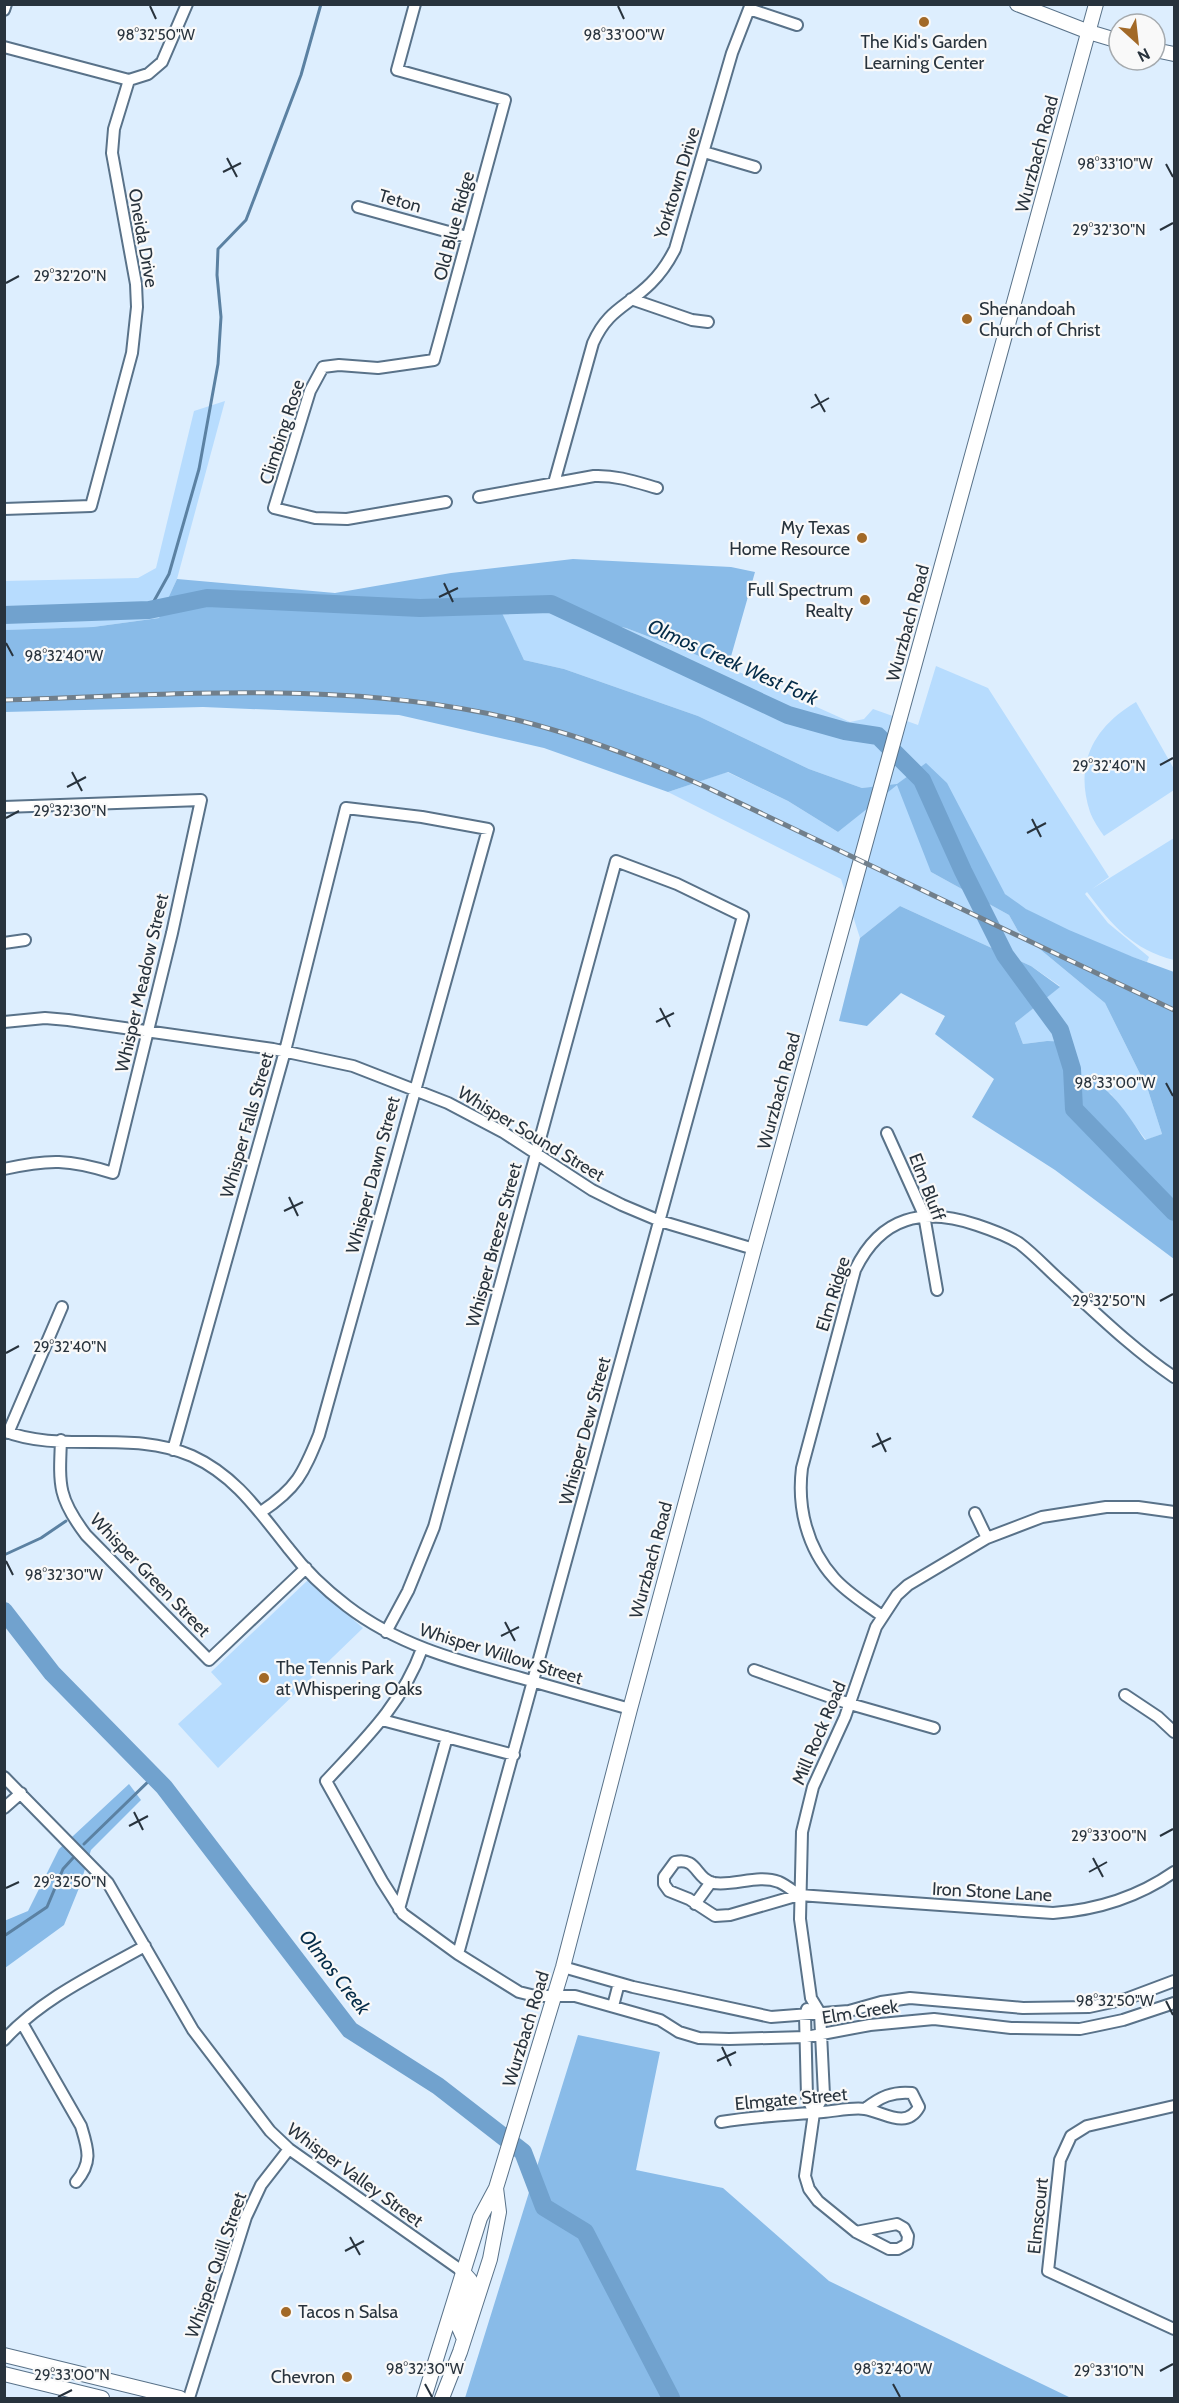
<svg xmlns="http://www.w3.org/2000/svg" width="1179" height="2403" font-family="Cabin,sans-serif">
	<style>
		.green { fill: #b7dcfe }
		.forest { fill: #89bbe8 }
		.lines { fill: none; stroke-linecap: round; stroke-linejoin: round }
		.stream { stroke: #5b81a2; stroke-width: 3 }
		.river { stroke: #71a2ce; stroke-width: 18 }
		.minor-casing { stroke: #597289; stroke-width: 14 }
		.major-casing { stroke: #597289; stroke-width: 16 }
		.minor { stroke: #fff; stroke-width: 10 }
		.major { stroke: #fff; stroke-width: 14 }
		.rail-casing { stroke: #717f8b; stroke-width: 5 }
		.rail { stroke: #f9f9f9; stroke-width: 3; stroke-dasharray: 9; stroke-linecap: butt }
		.ticks { fill: none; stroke: #28333d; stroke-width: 2 }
		.poi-dot { fill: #a26927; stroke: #f9f9f9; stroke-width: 2 }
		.labels { text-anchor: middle; stroke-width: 4.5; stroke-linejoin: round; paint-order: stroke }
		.poi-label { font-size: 18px; fill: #28333d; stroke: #f9f9f9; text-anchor: start }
		.street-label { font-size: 18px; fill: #28333d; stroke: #f9f9f9 }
		.water-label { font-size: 20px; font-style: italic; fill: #042c49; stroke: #f9f9f9 }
		.ticks-label { font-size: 15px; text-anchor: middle; fill: #28333d; stroke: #f9f9f9; stroke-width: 4.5; stroke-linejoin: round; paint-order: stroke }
	</style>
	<rect width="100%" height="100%" fill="#ddeefe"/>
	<!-- green -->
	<path class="green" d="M225,401L177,579L159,618L93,627L5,630L4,581L138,578L156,568L194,411Z
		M522,608L626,628L728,667L850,722L864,719L873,709L918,725L936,666L988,688L1109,877L1092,889L1174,838V960C1133,950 1112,925 1087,892L1085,894L1108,923L1149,957L1147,962C1115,951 1026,916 1005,894C995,883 984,855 977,841L931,872L1009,915L1018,931L1105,1003L1148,1090L1162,1134L1146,1140L1111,1094L1078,1077L1047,1041L1023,1044L1015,1023L1060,986L1031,966L900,906L860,938L841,879L668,792L727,772L788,801L838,832L896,785L862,788L809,769L698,716L564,669L524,660L501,613Z
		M1136,702L1174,769V790L1104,836C1099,829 1093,820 1090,812C1074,763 1094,727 1136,702Z
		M308,1580L363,1628L218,1768L178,1724L222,1684L211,1672Z"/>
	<!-- forest -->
	<path class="forest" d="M573,559L731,567L755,572L728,667L626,628L522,608L502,613L524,660L564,669L698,716L809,769L862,788L897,784L926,763L947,783L1005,894L1026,909L1069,930L1133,957L1174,972V1259L1055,1170L972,1117L994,1079L935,1034L945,1016L901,993L867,1026L839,1021L860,938L900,906L1031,966L1060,987L1015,1023L1023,1044L1047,1041L1069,1042L1078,1077C1109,1081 1128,1116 1145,1140L1162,1134L1148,1090L1105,1003L1018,931L1009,915L931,872L897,785L838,832L788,801L728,772L668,792L544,748L399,715L203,707L5,712L4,630L93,627L159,618L177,579L335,593L451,573Z
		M129,1784L141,1800L91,1850L79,1888L64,1925L5,1968L4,1921L28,1911L59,1849Z
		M578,2035L660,2052L636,2170L723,2188L829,2281L1071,2398H465Z"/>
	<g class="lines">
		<!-- stream -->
		<path class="stream" d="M149,610L169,574L199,469L218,364L221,317L217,275L218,249L246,220L301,75L321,4
			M4,1555L41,1538L66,1521
			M84,1844L154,1776
			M4,1936L47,1907L63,1869L73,1858"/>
		<!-- river -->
		<path class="river" d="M4,615L149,610L207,598L420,608L551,604L788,715L845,731L878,736L922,780L963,871L1005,955L1060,1030L1072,1069L1074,1109L1174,1212
			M4,1611L52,1673L164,1787L350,2030L438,2086L523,2152L544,2207L585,2232L671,2398"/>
		<defs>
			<path id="minor" d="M415,4L397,70L505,100L439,342L434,360L378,368L339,365L323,367L310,391L274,508L315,518L347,519L446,502
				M749,9L797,25
				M4,10L6,4
				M4,47L129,80
				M129,80L148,74L162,62L187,4
				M704,152L755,167
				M358,207L467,237
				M631,299L692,320L708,322
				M554,483L593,343C608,309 627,307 651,283C661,273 669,261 675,249L732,53L751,4
				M479,497L594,476C616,475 636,482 657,488
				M4,509L91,506L132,353L137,307L136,284L112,153L114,129L129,80
				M4,807L201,800L172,933L113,1173C69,1159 49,1159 4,1169
				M4,943L25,940
				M4,1022L45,1018L68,1020L273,1049L353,1066L448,1103L503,1132L592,1190L622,1205L660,1221L754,1249
				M887,1133L924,1215L937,1290
				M4,1431C62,1454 131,1429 192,1456C236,1476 260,1513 289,1549C305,1570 326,1590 347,1606C399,1646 459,1661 521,1678C557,1688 594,1699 630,1709
				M8,1433L62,1307
				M61,1440C59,1486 58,1498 86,1535L209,1660L306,1568
				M173,1450L285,1051L346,808L422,817L488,829L319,1435C303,1474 297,1488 261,1512
				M975,1513L987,1538
				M882,1616C866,1604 847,1593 834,1578C807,1548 797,1507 802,1468L855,1270C881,1216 923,1207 977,1225C992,1230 1006,1235 1019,1243C1035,1255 1048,1270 1063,1283C1099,1316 1134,1350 1174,1377
				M386,1632L408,1591L434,1527L616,861L677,884L743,916L458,1954
				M422,1649C402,1704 365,1739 326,1781L382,1881L403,1914L458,1954L519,1992L535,1996H575L660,2020L679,2032L699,2038L729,2039L806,2037L870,2025L934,2019L1011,2028L1080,2029L1123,2020L1174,2003
				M754,1670L850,1704L934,1728
				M1125,1695L1158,1717L1174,1732
				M382,1720L514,1755
				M4,1777L108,1883L193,2030L270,2131L289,2149L462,2271
				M4,1808L21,1793
				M799,1895C793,1891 786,1885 779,1882C758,1874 735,1886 714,1883C695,1879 698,1857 675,1862L664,1877V1884L669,1891L689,1899L715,1916L730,1915L799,1895L1053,1913C1097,1910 1138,1897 1174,1872
				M695,1904L711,1882
				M399,1909L447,1737
				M563,1967L633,1987L771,2017L849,2011L881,2002L910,1998L1023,2008L1089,2007L1126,1999L1174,1981
				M613,2006L619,1983
				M807,2009L805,2015L807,2097L814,2113
				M22,2023L81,2126C88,2149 93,2162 76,2182
				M4,2040C42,1998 97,1973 145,1946
				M1174,2106L1087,2126L1071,2136L1060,2160L1048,2271L1174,2329
				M721,2122C755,2116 789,2115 823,2112C836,2111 853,2107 865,2109C884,2112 906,2130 919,2107L912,2093C893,2091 880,2097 865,2109
				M856,2232L897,2224L904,2228L908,2236L907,2244L898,2249H889L856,2232L818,2201L809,2189L805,2176L814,2113L824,2095L820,2013L811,1998L800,1919L802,1832L813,1787L845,1717L876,1627L897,1595L908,1585L987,1538L1042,1517L1106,1507H1138L1174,1512
				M189,2398L246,2217L261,2185L289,2149"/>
			<path id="major" d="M1017,4L1089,32L1119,41
				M1155,50L1174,54
				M462,2271L470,2280L457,2323L464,2339
				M4,2355L180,2398
				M4,2374L102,2398
				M424,2398L480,2218L496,2188L563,1967L630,1709L754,1249L1096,4
				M442,2398L460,2352L490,2259L499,2212L496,2188"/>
		</defs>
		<!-- minor casing -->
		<use href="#minor" class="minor-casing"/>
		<!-- major casing -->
		<use href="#major" class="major-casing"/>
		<!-- minor -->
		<use href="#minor" class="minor"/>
		<!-- major -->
		<use href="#major" class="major"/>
		<defs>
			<path id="rail" d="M4,700C175,695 349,679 517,720C582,736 644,760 706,787L1174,1010"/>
		</defs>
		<!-- rail casing -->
		<use href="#rail" class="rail-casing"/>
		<!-- rail -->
		<use href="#rail" class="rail"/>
	</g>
	<!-- ticks -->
	<path class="ticks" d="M150,6L156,19M618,6L624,19M227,158L237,177M1166,164L1173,177M223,172L241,163M1160,230L1173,223M6,283L19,276M815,394L825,412M811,408L829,398M444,583L453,602M439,597L458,588M6,643L13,656M1160,765L1173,758M72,772L82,791M67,787L86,777M6,818L19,811M1032,819L1041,837M1027,833L1046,823M660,1008L670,1027M656,1022L674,1013M1166,1083L1173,1096M289,1197L298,1216M284,1211L303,1202M1160,1301L1173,1294M6,1353L19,1346M877,1433L886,1452M872,1447L891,1438M6,1561L13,1575M505,1622L515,1641M501,1636L519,1627M134,1812L143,1830M129,1826L148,1816M1160,1836L1173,1829M1093,1858L1103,1877M1089,1872L1107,1862M6,1888L19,1882M1166,2001L1173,2015M722,2047L731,2066M717,2061L736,2052M350,2237L360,2255M345,2251L364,2241M1160,2371L1173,2364M425,2384L432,2397M893,2384L900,2397M58,2397L72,2390"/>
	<!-- markers -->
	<g class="poi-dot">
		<circle cx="924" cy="22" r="6"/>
		<circle cx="967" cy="319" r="6"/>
		<circle cx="862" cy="538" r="6"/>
		<circle cx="865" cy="600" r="6"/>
		<circle cx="264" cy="1678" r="6"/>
		<circle cx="286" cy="2312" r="6"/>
		<circle cx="347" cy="2377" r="6"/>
	</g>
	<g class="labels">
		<!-- poi labels -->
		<g class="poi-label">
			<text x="924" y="48" text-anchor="middle">The Kid's Garden<tspan x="924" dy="21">Learning Center</tspan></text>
			<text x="979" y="315">Shenandoah<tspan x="979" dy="21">Church of Christ</tspan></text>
			<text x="850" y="534" text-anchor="end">My Texas<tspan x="850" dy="21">Home Resource</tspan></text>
			<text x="853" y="596" text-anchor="end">Full Spectrum<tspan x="853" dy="21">Realty</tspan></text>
			<text x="276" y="1674">The Tennis Park<tspan x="276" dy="21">at Whispering Oaks</tspan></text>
			<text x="298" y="2318">Tacos n Salsa</text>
			<text x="335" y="2383" text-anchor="end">Chevron</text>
		</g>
		<!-- street labels -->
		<g class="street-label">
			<text transform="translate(1037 154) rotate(-75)" y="6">Wurzbach Road</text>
			<text transform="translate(677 183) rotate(-73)" y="6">Yorktown Drive</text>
			<text transform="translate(400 201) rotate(16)" y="6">Teton</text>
			<text transform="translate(454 226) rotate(-75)" y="6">Old Blue Ridge</text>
			<text transform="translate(143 238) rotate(80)" y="6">Oneida Drive</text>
			<text transform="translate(282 432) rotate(-72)" y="6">Climbing Rose</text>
			<text transform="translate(908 623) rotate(-75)" y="6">Wurzbach Road</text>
			<text transform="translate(142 983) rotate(-77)" y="6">Whisper Meadow Street</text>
			<text transform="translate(779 1091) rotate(-75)" y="6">Wurzbach Road</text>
			<text transform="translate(247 1125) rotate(-74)" y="6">Whisper Falls Street</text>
			<text transform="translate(531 1134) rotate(31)" y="6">Whisper Sound Street</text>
			<text transform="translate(373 1175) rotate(-75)" y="6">Whisper Dawn Street</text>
			<text transform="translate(927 1187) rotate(69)" y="6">Elm Bluff</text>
			<text transform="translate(494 1245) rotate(-75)" y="6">Whisper Breeze Street</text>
			<text transform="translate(833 1294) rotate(-73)" y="6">Elm Ridge</text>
			<text transform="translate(585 1431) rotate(-75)" y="6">Whisper Dew Street</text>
			<text transform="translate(651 1560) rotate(-75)" y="6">Wurzbach Road</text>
			<text transform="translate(150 1575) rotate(46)" y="6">Whisper Green Street</text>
			<text transform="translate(501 1654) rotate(17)" y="6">Whisper Willow Street</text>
			<text transform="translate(819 1733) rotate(-67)" y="6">Mill Rock Road</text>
			<text transform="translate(992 1892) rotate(3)" y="6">Iron Stone Lane</text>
			<text transform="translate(860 2012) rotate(-9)" y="6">Elm Creek</text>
			<text transform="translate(526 2029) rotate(-73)" y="6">Wurzbach Road</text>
			<text transform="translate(791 2099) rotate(-5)" y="6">Elmgate Street</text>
			<text transform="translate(355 2175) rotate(36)" y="6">Whisper Valley Street</text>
			<text transform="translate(1038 2216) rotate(-84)" y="6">Elmscourt</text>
			<text transform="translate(216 2265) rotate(-71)" y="6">Whisper Quill Street</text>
		</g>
		<!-- water labels -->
		<g class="water-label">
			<text transform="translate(733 662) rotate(24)" y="7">Olmos Creek West Fork</text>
			<text transform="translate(335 1972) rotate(52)" y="7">Olmos Creek</text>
		</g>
	</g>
	<g class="ticks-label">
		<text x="156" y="40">98°32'50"W</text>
		<text x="624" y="40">98°33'00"W</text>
		<text x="1115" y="169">98°33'10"W</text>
		<text x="1109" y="235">29°32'30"N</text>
		<text x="70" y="281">29°32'20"N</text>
		<text x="64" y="661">98°32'40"W</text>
		<text x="1109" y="771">29°32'40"N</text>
		<text x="70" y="816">29°32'30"N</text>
		<text x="1115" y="1088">98°33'00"W</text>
		<text x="1109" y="1306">29°32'50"N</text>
		<text x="70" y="1352">29°32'40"N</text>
		<text x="64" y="1580">98°32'30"W</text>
		<text x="1109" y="1841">29°33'00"N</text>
		<text x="70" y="1887">29°32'50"N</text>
		<text x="1115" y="2006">98°32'50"W</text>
		<text x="425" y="2374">98°32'30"W</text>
		<text x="893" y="2374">98°32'40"W</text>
		<text x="1109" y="2376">29°33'10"N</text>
		<text x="72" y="2380">29°33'00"N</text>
	</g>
	<!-- border -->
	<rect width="1179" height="2403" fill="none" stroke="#28333d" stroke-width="12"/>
	<!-- north arrow -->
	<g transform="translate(1137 42) rotate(153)"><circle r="28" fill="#f9f9f9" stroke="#a5aaae" stroke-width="1.5"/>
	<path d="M0-4.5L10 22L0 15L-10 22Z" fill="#a26927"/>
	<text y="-9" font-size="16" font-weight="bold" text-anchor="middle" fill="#28333d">N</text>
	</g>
</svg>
